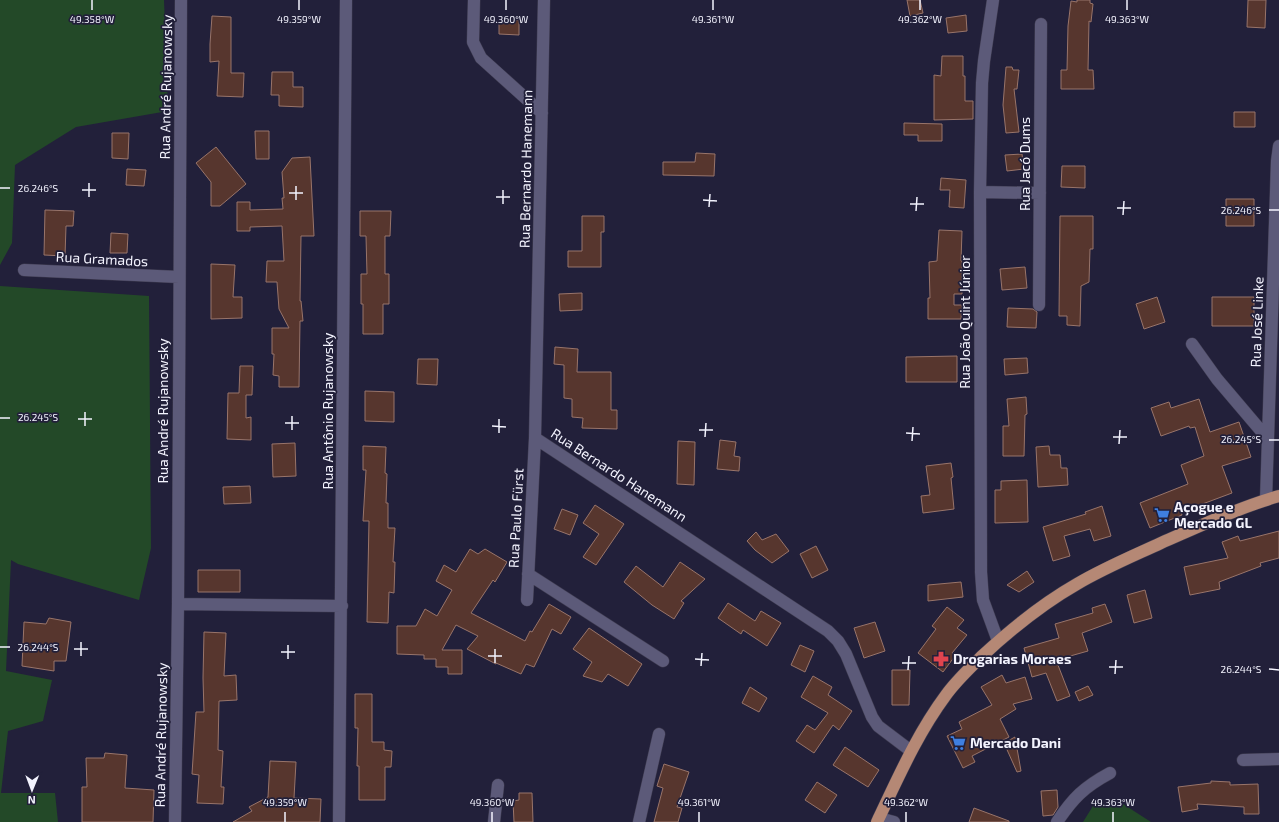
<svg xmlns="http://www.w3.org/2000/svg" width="1279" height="822" font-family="'Exo 2',sans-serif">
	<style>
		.green { fill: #234928 }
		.building { fill: #57362e; stroke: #98746a }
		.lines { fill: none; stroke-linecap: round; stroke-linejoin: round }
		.minor-casing { stroke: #3f3c51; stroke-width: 13 }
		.major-casing { stroke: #3f3c51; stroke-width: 13 }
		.minor { stroke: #5c5a79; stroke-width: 12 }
		.major { stroke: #b58875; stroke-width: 12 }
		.ticks { fill: none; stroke: #f3f3fe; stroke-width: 1.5 }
		.labels { text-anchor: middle; stroke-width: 3.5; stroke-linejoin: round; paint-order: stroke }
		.street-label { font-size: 14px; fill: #f3f3fe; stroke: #22203a }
		.poi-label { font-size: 14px; font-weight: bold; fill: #f3f3fe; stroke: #22203a; text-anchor: start }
		.ticks-label { font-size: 10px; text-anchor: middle; fill: #f3f3fe; stroke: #22203a; stroke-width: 3.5; stroke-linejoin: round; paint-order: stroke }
	</style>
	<rect width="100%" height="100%" fill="#22203a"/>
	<!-- green -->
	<path class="green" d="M0,0H164L168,111L76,127L15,165L12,243L0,265Z
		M0,286L149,296L151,548L139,600L18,564L11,560L6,671L52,680L43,721L8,731L1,793H55L58,822H0Z
		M1123,804L1151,822H1083L1093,806Z"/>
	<!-- building -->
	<path class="building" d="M907,0H920L923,13L910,16Z
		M1077,0H1090V3L1093,4L1091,22L1089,21L1088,70H1093L1094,89H1061V70H1067L1068,26L1071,1L1077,2Z
		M1248,0H1266L1265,28L1247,27Z
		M966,15L967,31L948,33L946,18Z
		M212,16L231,17V73H244L243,97L217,96L219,61L210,62V44Z
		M499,20H519V35L499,34Z
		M942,56H963V76H965V101H973V119L934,120V75L941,76Z
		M1006,67H1012L1013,70H1019L1017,89H1014L1019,132L1006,133L1003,105Z
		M272,72H293V87H303V107L279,106V95H271Z
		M1234,112H1255V127H1234Z
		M904,123L942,124V141H918V135H904Z
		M255,131H269V159H256Z
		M112,133H129L128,159L112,158Z
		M216,147L246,184L220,206H211V182L196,163Z
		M696,153L715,154L714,176L663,175V162H695Z
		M1022,154L1024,169L1007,171L1005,155Z
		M310,157L314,236H301L300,301H301L303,321H300L299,387H279V376L273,375L274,354H272V328H289L279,309L277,282H266L267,261H284L282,226L250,227V231H237V202H250V210L283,209L282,198H284L282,172L292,158Z
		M1062,166H1085V188L1061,187Z
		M127,169L146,170L144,186L126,185Z
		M941,178L966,180L964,208L949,207L950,190H940Z
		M1226,199H1254V226H1226Z
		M45,210L74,211L73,226H66L65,256L44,255Z
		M360,211H391L390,236H385V274H389V304H383V334H363V304H361V274H367L366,236H360Z
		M582,216H604V232H601V267H568V251H582Z
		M1060,216H1093V249H1090L1089,282L1081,286L1080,326L1067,325V316H1059Z
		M939,230L962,231L961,261H962V294H954V305H962L961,319H928V298H930L929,262L937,261Z
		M111,233L128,234L127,253H110Z
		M211,264L235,265L233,297H242V318L211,319Z
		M1025,267L1027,288L1002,290L1000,269Z
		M582,293V310L560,311L559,294Z
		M1157,297L1165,322L1144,329L1136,304Z
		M1212,297H1254V326H1212Z
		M1008,308L1033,309L1037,312L1036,328L1007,327Z
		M555,347L578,349L577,372H611V410H617V429L582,428L583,418L572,417V399L564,398V365L554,364Z
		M957,356V382H906V357Z
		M1027,358L1028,373L1005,375L1004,359Z
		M418,359H438L437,385L417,384Z
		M240,366H253L252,395H246V418L251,417V440L227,439L228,393H239Z
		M365,391L394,392V422L365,421Z
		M1026,397L1027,414L1025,415L1024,456H1003V426H1009L1007,399Z
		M1199,399L1210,432L1239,422L1251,457L1222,466L1232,493L1181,512L1182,515L1150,528L1140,503L1188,484L1181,465L1204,456L1195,427L1190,428L1189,426L1161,436L1151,408L1169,402L1171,408Z
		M720,440L736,442L734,456L740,457L739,471L717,469Z
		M678,441L695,442L694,485L677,484Z
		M295,443L296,476L273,477L272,444Z
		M363,446L386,447L385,473L387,474L386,503H388V528H395L393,562H395L394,593L389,592L388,623L367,622L369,521H363L366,470H363Z
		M1049,446L1050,455H1060L1061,468H1067L1068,485L1038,487L1036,447Z
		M951,463L953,477L951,478L954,509L923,513L921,496L930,495L926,466Z
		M1027,480L1028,522L995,523V490H1001V481Z
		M250,486L251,503L224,504L223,487Z
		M595,505L624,524L596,565L583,557L599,534L583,523Z
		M1102,506L1111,536L1094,541L1090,529L1064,536L1070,556L1053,561L1043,527L1086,514L1085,512Z
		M562,509L578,515L570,535L554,529Z
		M1279,531V558L1260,563L1261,566L1219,582L1220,589L1190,595L1184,567L1228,558L1222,542L1238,536L1240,541Z
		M756,532L762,540L776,534L789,551L772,563L755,550L747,541Z
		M816,546L828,570L812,578L800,554Z
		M470,549L478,554L485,549L507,562L495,582L493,580L471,613L525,641L530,631L532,632L549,604L571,617L561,634L552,629L534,667L526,664L521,674L496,663V664L467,649L478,636L456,625L442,650H462V674H448V667H436V659H424V655L397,654V626H416L425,609L437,616L452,590L436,581L444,565L456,572Z
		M680,562L705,579L681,601L684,603L674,619L652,605L624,582L636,566L663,587Z
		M198,570H240V592H198Z
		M1027,571L1034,582L1019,592L1007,585Z
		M961,582L963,597L928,601V585Z
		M1145,590L1152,618L1134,623L1127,595Z
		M728,603L755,621L761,611L781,623L767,646L743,630L741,634L718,618Z
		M1105,604L1112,622L1082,633L1088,651L1056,660L1070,696L1057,701L1046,673L1032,677L1024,648L1059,638L1055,624L1093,613L1092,608Z
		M947,607L964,620L957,628L967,635L952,653L955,656L943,672L918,653L936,629L932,626Z
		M49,618L71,622L66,661H54V671L22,666L24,622L46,624Z
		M875,622L885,651L864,658L854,628Z
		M589,628L642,664L628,686L608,674L602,682L583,676L592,662L573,649Z
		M204,632L226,633L224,676L236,675L237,700L219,701L218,750L223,751L221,787H224L223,804L197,803L199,775L192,774L196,712H204L203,678Z
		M800,645L814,651L805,672L791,665Z
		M892,670H910L909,705H892Z
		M1002,675L1006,683L1025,677L1032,699L1013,704L1016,709L1000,719L1009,737L972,756L975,762L963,768L947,736L962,729L959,722L992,705L981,687Z
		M813,676L832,687L828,695L852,711L839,730L833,725L814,753L796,741L807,725L815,730L828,713L801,697Z
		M1088,686L1093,695L1079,701L1075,692Z
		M750,687L767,698L759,712L742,703Z
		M355,694H372V742H384V750L392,751L391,767H385V800H359V766H357L358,728H355Z
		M1015,737L1021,771L1017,772L1004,743Z
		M845,747L879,770L868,787L833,765Z
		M105,753L127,755L125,788L154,790L153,822H82V787H87L86,758H104Z
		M270,761L296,762L294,798L321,799L320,822H233L252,811L249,807L268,797Z
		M664,764L689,772L677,807L682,808L678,822H654L663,788L657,786Z
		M1211,781L1230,782V785L1258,784L1259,814H1244V807L1197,804L1198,809L1182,812L1178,787L1211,783Z
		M817,782L837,795L825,813L805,800Z
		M1057,790L1058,807L1053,815L1043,816L1041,791Z
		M519,793H532L533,822H514L513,801L519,800Z
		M974,808L1009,821V822H969Z"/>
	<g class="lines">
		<defs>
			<path id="minor" d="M474,0L473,42L481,58L542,113
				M544,0L535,438L828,631L838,641L846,654L872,717L878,726L911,751
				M993,0L984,61L982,83L980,192L981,572L983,600L998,641
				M980,192L1040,193
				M24,270L179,277
				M1039,305L1041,24
				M1192,344L1217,379L1268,439
				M1266,500L1277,161L1279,146
				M528,574L663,661
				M527,600L535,438
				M178,604L342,606
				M1243,760L1279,759
				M879,818L894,822
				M175,822L178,604L181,0
				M339,822L346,0
				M494,822L498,785
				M639,822L659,734
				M1057,822C1073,798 1084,787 1110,773"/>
			<path id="major" d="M877,822C898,778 917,734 946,695C956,681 969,669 981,657C1010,630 1042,604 1077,584C1104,568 1133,556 1161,543C1200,526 1238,508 1279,496"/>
		</defs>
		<!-- minor casing -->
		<use href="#minor" class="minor-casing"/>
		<!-- major casing -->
		<use href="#major" class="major-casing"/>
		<!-- minor -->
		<use href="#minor" class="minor"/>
		<!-- major -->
		<use href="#major" class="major"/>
	</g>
	<!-- ticks -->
	<path class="ticks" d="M92,10V0M299,10V0M506,10V0M713,10V0M920,10V0M1127,10V0M0,188H10M82,190H96M289,193H303M89,197V183M496,197H510M296,200V186M703,200L717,201M503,204V190M910,204H924M709,207L710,194M1117,208H1131M1269,210H1279M916,211L917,197M1123,215L1124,201M0,418H10M78,419H92M285,423H299M85,426V412M492,426L506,427M292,430V416M699,430H713M499,433V419M906,433L920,434M705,437L706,423M1113,437H1127M1269,440H1279M912,441L913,427M1119,444L1120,430M0,647H10M74,649H88M281,652H295M81,656V642M488,656H502M288,659V645M695,659L709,660M495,663V649M902,663H916M701,666L702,653M1109,667H1123M1269,669L1279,670M908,670L909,656M1115,674L1116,660M285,822V812M492,822V812M699,822V812M906,822V812M1113,822V812"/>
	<!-- icons -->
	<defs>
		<symbol id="supermarket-bare" viewBox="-9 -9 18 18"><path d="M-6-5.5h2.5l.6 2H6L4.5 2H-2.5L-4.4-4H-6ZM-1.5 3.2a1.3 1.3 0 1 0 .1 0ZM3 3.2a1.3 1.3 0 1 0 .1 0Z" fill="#3f7fe0" stroke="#22203a" stroke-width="2.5" paint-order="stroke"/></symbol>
		<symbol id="pharmacy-bare" viewBox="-9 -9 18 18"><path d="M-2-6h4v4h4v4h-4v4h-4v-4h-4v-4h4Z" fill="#e0444e" stroke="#22203a" stroke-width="2.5" paint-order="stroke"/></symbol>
	</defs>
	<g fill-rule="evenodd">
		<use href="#supermarket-bare" x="1151" y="504" width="22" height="22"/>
		<use href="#pharmacy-bare" x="930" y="648" width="22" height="22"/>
		<use href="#supermarket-bare" x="947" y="732" width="22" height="22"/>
	</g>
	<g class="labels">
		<!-- street labels -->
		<g class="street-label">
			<text transform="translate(166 87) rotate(-89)" y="5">Rua André Rujanowsky</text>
			<text transform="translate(1025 164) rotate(-90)" y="5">Rua Jacó Dums</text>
			<text transform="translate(526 169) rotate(-89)" y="5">Rua Bernardo Hanemann</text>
			<text transform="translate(102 259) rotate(3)" y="5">Rua Gramados</text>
			<text transform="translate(965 322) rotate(-90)" y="5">Rua João Quint Júnior</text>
			<text transform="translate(1257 322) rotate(-88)" y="5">Rua José Linke</text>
			<text transform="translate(163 411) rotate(-90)" y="5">Rua André Rujanowsky</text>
			<text transform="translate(328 411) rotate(-90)" y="5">Rua Antônio Rujanowsky</text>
			<text transform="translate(619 475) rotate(33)" y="5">Rua Bernardo Hanemann</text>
			<text transform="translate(516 518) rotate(-87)" y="5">Rua Paulo Fürst</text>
			<text transform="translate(161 735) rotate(-89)" y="5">Rua André Rujanowsky</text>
		</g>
		<!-- poi labels -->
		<g class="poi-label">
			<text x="1174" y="512">Açogue e<tspan x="1174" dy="16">Mercado GL</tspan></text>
			<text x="953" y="664">Drogarias Moraes</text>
			<text x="970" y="748">Mercado Dani</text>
		</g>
	</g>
	<g class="ticks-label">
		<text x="92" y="23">49.358°W</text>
		<text x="299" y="23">49.359°W</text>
		<text x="506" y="23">49.360°W</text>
		<text x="713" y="23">49.361°W</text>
		<text x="920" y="23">49.362°W</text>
		<text x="1127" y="23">49.363°W</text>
		<text x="38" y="192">26.246°S</text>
		<text x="1241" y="214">26.246°S</text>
		<text x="38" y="421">26.245°S</text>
		<text x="1241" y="443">26.245°S</text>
		<text x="38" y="651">26.244°S</text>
		<text x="1241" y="673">26.244°S</text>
		<text x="285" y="806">49.359°W</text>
		<text x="492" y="806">49.360°W</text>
		<text x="699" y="806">49.361°W</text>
		<text x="906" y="806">49.362°W</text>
		<text x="1113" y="806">49.363°W</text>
	</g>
	<!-- north arrow -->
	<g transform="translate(32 790) rotate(181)" stroke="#22203a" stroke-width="3" paint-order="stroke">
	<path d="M0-3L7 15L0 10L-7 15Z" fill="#f3f3fe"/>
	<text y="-6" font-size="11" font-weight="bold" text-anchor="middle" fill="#f3f3fe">N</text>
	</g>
</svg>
